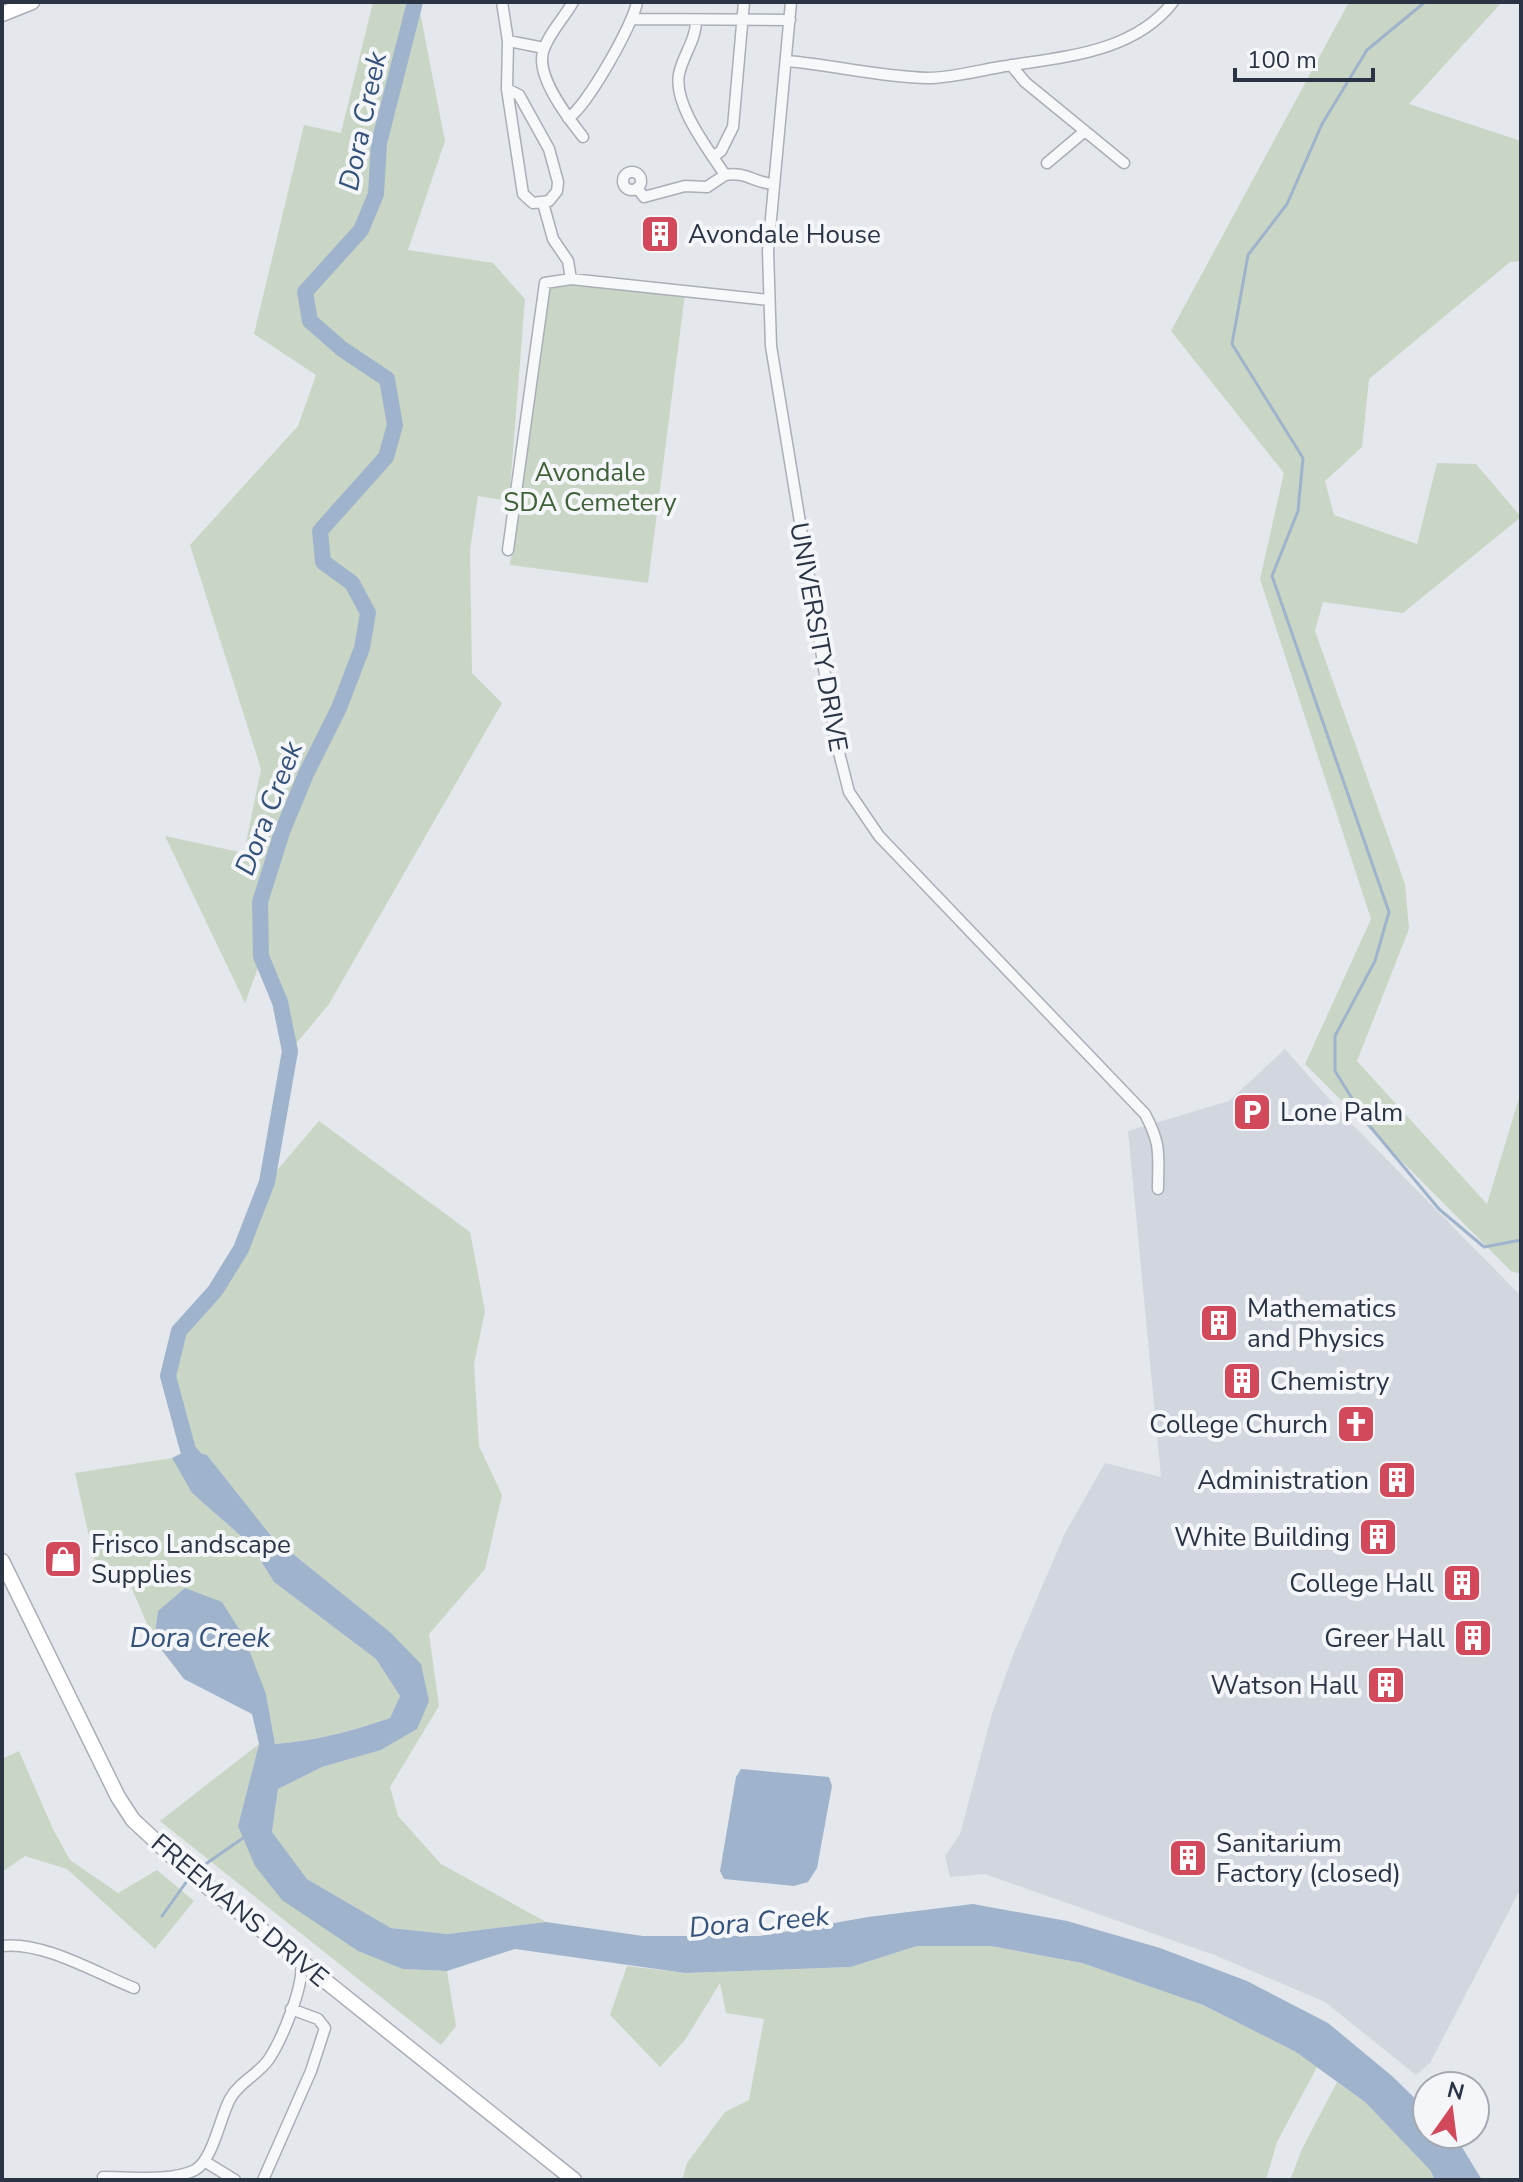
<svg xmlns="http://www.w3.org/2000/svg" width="1523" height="2182" font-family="'Nunito Sans',sans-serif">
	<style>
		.built { fill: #d2d6de }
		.green { fill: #c9d6c5 }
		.water { fill: #9fb4cc }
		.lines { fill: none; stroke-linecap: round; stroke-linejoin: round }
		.stream { stroke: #9fb4cc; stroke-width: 3 }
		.river { stroke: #9fb4cc; stroke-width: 16 }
		.street-casing { stroke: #a9aeb7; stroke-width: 13 }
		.secondary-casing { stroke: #a9aeb7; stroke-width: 17 }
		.street { stroke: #f7f8fa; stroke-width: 10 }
		.secondary { stroke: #fff; stroke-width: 14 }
		.labels { text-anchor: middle; stroke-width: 8; stroke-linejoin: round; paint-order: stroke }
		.poi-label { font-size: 26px; fill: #2b3445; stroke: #f4f6f9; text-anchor: start }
		.park-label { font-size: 26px; fill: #3f6138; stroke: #f4f6f9 }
		.street-label { font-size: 26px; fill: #2b3445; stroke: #f4f6f9 }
		.water-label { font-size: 28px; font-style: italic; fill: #34527a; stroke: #f4f6f9 }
	</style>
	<rect width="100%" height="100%" fill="#e4e7ec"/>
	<!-- built -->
	<path class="built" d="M1285,1049L1345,1117L1521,1296V1888L1430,2063L1416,2075L1325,2002L1217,1956L985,1874L950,1877L945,1856L960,1834L992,1714L1013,1655L1065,1533L1105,1463L1161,1477L1128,1131L1229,1101Z"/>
	<!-- green -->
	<path class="green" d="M373,2H418L445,141L408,250L493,263L525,299L509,501L478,496L470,550L472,673L502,703L329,1004L290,1051L280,1002L262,957L245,1003L165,836L244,853L261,769L190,545L298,426L316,375L254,334L304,125L341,133Z
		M1349,2H1502L1409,104L1521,141V261L1510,262L1369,379L1362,447L1325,481L1334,515L1417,544L1437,463L1476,464L1521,517L1403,613L1323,602L1315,631L1405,884L1409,929L1357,1061L1487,1204L1520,1095L1521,1036V1274L1511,1271L1305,1064L1371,919L1260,579L1284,473L1171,331Z
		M567,282L685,294L648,583L510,565L545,291L549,286Z
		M319,1121L470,1232L485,1311L474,1364L479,1446L502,1495L485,1569L429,1634L439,1706L390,1787L398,1816L441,1864L546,1922L447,1934L391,1928L307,1879L272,1833L278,1789L322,1767L381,1750L417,1729L390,1632L272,1537L207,1455L188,1450L168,1376L179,1331L215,1291L241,1249L267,1182Z
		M172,1458L192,1493L250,1544L274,1582L376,1659L400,1696L390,1718C352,1731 315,1741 275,1744L266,1694L158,1611L154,1640L126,1575L94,1559L75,1473Z
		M259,1744L238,1826L403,1969L447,1971L456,2026L441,2045L160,1821Z
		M19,1751L53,1829L70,1860L118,1893L157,1870L194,1901L155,1949L67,1869L25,1856L2,1872V1756L4,1758Z
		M917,1946H991L1082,1963L1203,2005L1296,2052L1317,2067L1277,2142L1266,2180H682L687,2163L725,2112L749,2100L764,2019L726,2013L720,1983L685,2040L660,2067L610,2015L627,1966L685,1973L851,1967Z
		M1337,2082L1365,2102L1430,2170L1435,2180H1290L1302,2149Z"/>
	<!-- water -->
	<path class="water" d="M188,1450L207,1455L272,1537L390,1632L421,1664L429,1701L417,1729L381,1750L322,1767L278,1789L272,1832L307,1879L391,1928L447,1934L546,1922L643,1936H760L868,1917L973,1904L1067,1921L1160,1948L1247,1981L1328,2023L1392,2076L1427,2110V2134H1451L1457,2139L1482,2180H1435L1430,2170L1365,2102L1296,2052L1203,2005L1082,1963L991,1946H917L851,1967L685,1973L515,1949L447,1971L403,1969L358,1951L282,1900L255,1866L238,1826L259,1744L252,1714L184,1679L154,1640L158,1611L185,1588L222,1602L244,1637L266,1694L275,1744C315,1741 352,1731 390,1718L400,1696L376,1659L274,1582L250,1544L192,1493L172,1458Z
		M741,1769L829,1777L832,1786L817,1868L808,1882L794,1886L724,1879L720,1871L736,1777Z"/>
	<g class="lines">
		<!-- stream -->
		<path class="stream" d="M1425,2L1367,50L1322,124L1287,204L1248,255L1232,344L1303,458L1298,511L1272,576L1389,912L1375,961L1335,1036V1071L1368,1124L1439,1209L1484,1247L1521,1240
			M197,1870L243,1838
			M162,1916L187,1881"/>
		<!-- river -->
		<path class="river" d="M202,1467L188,1450L168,1376L179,1331L215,1291L241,1249L267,1182L290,1051L280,1002L261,956L260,902L282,832L306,774L339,708L362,648L368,613L352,583L323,562L320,531L386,457L395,425L387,379L342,349L310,321L305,292L361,230L376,194L379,143L415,2"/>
		<defs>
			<path id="street" d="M502,2L508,41L507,89L523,194L533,203L549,201L557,191L558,182L549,149L519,95L507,89
				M573,2C564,18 548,34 543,52C536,77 568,118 583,137
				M791,2L768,251L771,346L836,741L849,792L879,836L1145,1114C1162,1146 1158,1155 1158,1189
				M633,19L790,20
				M696,21C696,40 683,55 679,74C673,105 709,150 725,175
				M508,41L544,48
				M787,61C833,65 880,77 927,78C951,78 976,71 1000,67C1060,57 1133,54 1173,2
				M1011,65L1025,82L1124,163
				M568,118C586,108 634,23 637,2
				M713,157L721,151L733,127L744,2
				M1047,163L1085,131
				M623 181a9 9 0 1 1 18 0a9 9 0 1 1-18 0Z
				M725,175C745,171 755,183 773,184
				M637,188L644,197L685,186L707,187L725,175
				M543,203L553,239L568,261L571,279
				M508,550L545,283L571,279L769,300
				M2,1946C43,1941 96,1973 134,1988
				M204,2161L235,2180
				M103,2177C131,2177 170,2182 195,2170C213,2160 220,2117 230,2099C238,2083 259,2074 269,2059C282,2039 305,1985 301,1961
				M263,2180L311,2071L325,2028L318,2019L291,2009"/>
			<path id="secondary" d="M2,14L32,2
				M2,1561L118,1797L133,1820L188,1871L574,2180"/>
		</defs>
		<!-- street casing -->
		<use href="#street" class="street-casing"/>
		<!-- secondary casing -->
		<use href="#secondary" class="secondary-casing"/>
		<!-- street -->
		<use href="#street" class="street"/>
		<!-- secondary -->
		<use href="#secondary" class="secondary"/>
	</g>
	<!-- icons -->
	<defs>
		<symbol id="building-square" viewBox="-11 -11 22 22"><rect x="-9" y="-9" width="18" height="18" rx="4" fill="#d1495b" stroke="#f4f6f9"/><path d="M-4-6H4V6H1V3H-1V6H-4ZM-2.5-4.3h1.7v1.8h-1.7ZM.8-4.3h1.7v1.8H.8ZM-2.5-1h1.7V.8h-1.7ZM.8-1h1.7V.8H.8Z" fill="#fff"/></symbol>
		<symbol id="parking-square" viewBox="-11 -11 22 22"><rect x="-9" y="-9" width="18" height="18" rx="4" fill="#d1495b" stroke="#f4f6f9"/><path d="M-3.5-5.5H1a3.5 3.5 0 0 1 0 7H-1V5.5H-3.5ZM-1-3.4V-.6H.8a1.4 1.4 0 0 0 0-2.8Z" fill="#fff"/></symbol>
		<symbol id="church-square" viewBox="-11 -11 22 22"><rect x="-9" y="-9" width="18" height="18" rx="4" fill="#d1495b" stroke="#f4f6f9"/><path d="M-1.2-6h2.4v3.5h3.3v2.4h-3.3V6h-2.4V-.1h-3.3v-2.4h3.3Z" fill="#fff"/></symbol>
		<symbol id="shop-square" viewBox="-11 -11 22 22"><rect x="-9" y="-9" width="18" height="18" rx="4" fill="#d1495b" stroke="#f4f6f9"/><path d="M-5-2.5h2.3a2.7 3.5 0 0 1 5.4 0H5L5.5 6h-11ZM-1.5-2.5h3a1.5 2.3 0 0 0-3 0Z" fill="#fff"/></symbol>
	</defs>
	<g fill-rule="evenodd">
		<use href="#building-square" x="638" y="212" width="44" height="44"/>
		<use href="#parking-square" x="1230" y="1090" width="44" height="44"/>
		<use href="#building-square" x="1197" y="1301" width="44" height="44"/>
		<use href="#building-square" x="1220" y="1359" width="44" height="44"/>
		<use href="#church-square" x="1334" y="1402" width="44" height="44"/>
		<use href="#building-square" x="1375" y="1458" width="44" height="44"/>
		<use href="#building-square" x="1356" y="1515" width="44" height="44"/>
		<use href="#shop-square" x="41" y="1537" width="44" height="44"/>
		<use href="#building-square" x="1440" y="1561" width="44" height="44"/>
		<use href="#building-square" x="1451" y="1616" width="44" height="44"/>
		<use href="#building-square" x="1364" y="1663" width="44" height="44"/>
		<use href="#building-square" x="1166" y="1836" width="44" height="44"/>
	</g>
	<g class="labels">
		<!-- poi labels -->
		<g class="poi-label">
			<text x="688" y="243">Avondale House</text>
			<text x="1280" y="1121">Lone Palm</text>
			<text x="1247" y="1317">Mathematics<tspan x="1247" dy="30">and Physics</tspan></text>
			<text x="1270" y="1390">Chemistry</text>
			<text x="1328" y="1433" text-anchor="end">College Church</text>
			<text x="1369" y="1489" text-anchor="end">Administration</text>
			<text x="1350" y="1546" text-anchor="end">White Building</text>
			<text x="91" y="1553">Frisco Landscape<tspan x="91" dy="30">Supplies</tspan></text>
			<text x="1434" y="1592" text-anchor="end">College Hall</text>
			<text x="1445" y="1647" text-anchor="end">Greer Hall</text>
			<text x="1358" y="1694" text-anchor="end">Watson Hall</text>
			<text x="1216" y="1852">Sanitarium<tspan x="1216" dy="30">Factory (closed)</tspan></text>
		</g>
		<!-- park labels -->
		<g class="park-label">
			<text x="590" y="481">Avondale<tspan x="590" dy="30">SDA Cemetery</tspan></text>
		</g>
		<!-- street labels -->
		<g class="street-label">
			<text transform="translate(819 637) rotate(80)" y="9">UNIVERSITY DRIVE</text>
			<text transform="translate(240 1910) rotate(40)" y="9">FREEMANS DRIVE</text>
		</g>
		<!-- water labels -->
		<g class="water-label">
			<text transform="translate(362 121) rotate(-78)" y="10">Dora Creek</text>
			<text transform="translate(268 808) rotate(-69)" y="10">Dora Creek</text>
			<text x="200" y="1647">Dora Creek</text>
			<text transform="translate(759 1921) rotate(-5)" y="10">Dora Creek</text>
		</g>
	</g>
	<!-- border -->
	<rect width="1523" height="2182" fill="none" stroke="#2b3445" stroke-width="8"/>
	<!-- north arrow -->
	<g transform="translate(1451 2110) rotate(14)"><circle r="38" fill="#f4f6f9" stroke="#a4a8b1" stroke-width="2"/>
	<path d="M0-6L14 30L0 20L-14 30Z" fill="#d1495b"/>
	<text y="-12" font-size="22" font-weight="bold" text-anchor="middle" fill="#2b3445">N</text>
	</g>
	<!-- scale -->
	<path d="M1235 68v12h138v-12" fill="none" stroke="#2b3445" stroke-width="4"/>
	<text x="1247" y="68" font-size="24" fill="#2b3445" stroke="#f4f6f9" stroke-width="6" paint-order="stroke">100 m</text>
</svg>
